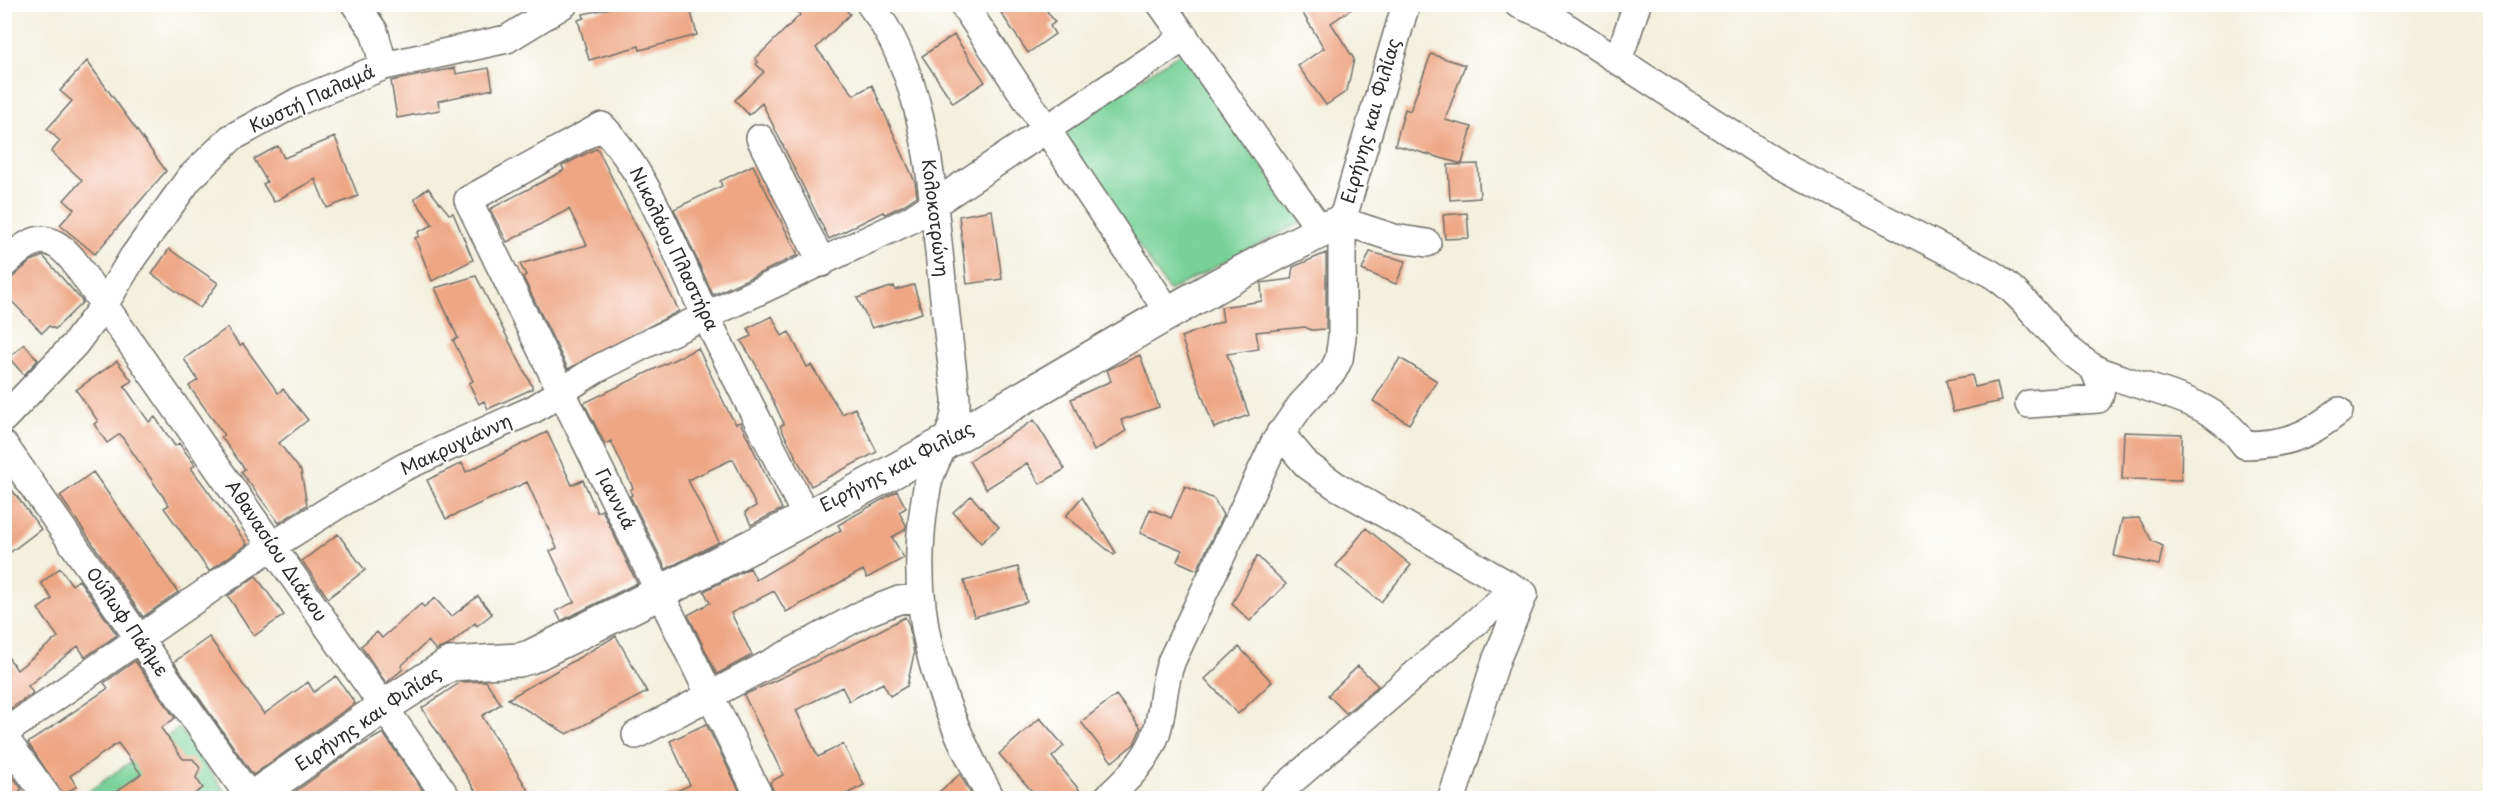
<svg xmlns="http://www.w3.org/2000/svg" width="2495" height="803" font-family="'Playpen Sans',sans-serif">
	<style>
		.green { fill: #78d298; stroke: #527e62; stroke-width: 1.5 }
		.building { fill: #eea683 }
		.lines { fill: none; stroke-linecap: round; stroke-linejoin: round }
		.street-casing { stroke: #71706a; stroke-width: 30 }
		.secondary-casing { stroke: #71706a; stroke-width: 36 }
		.street { stroke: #fff; stroke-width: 27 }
		.secondary { stroke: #fff; stroke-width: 33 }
		.labels { text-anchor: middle; stroke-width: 4.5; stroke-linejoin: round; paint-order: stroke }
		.street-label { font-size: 18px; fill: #2b2b2b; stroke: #fff }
	</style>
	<rect width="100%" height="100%" fill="#fff"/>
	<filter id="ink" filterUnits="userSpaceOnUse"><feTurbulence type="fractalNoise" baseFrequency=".0167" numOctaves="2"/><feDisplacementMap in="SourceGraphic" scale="12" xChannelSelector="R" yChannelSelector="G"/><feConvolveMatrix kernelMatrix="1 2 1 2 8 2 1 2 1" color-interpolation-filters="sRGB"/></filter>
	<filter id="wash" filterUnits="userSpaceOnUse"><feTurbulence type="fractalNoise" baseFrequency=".008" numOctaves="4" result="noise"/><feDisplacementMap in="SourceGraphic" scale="24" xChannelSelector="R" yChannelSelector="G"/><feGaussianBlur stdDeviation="1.35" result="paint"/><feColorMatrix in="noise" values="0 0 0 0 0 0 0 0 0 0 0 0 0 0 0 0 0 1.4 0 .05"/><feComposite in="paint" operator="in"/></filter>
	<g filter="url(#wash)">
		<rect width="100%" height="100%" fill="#f3f0de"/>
		<!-- green -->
		<path class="green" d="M1183,51L1302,222L1169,291L1062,130Z
			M179,728L228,796L224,798H79Z"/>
		<g id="blocks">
			<!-- building -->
			<path class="building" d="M629,4H689L697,35L640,50L639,46L589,60L578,20L584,18L583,14Z
				M790,4H840L850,14L816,48L854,95L872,85L915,182L917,196L902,206L885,214L883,212L829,239L762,103L749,115L735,100L764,72L756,64L758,62L755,59L800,15Z
				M995,4H1042L1055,22L1050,26L1055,34L1028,53Z
				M1297,4H1359L1331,23L1354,59L1347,91L1326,105L1298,66L1324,48Z
				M954,35L985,82L953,103L922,56Z
				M1431,54L1465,65L1445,120L1472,127L1462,164L1395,145L1405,109L1410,111Z
				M87,61L166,171L95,254L60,225L74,209L64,200L82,180L51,152L60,141L47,129L72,101L60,91Z
				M455,68L456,74L489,68L493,89L438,101L440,110L397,118L391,81Z
				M335,137L358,196L327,208L315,179L274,202L263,184L267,182L254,159L278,146L284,158Z
				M597,148L679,311L568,369L523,277L526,275L520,264L587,245L569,209L507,242L490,209L559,173L564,170L562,166Z
				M1478,164L1480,198L1450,200L1448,165Z
				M753,165L798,255L713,295L674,209L722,186L720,181Z
				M428,188L449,214L453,213L473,260L432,281L415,238L419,236L418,232L433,225L414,199Z
				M992,210L1002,279L967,284L959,216Z
				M1467,213L1469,238L1445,239L1443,215Z
				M169,249L218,283L200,308L152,274Z
				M1370,252L1406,261L1396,284L1362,270Z
				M1326,253V329L1311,330L1305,327L1256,332L1259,349L1227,354L1249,415L1214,428L1181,337L1223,321L1221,307L1262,301L1261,283L1291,279L1293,267Z
				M43,256L83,302L55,329L49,326L42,333L4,293V285L31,261Z
				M476,276L532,386V389L488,409L484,401L479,404L469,383L473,381L453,340L458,338L435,288Z
				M914,285L922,313L872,328L857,298L894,286L895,290Z
				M772,316L782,336L789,332L807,367L811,365L842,414L855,408L877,452L811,486L780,426L784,424L755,363L741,341L751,336L748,328Z
				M227,328L240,346L243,344L278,393L283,389L308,420L279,443L301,471L307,505L279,523L241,472L245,469L221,437L224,435L189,386L198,380L184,359Z
				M24,344L38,360L24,375L9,358Z
				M698,348L729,413L736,424L740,422L782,509L751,525L745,512L756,506L733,459L688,480L719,542L666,569L630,496L632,495L630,490L633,488L611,441L605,444L584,403Z
				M1140,355L1159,407L1121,420L1126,431L1094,451L1071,399L1111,381L1107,370Z
				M1400,358L1437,381L1409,424L1373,401Z
				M117,361L132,381L124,386L149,422L155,417L175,446L179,443L195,465L191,468L247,544L209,571L164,508L169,505L120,434L107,443L94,424L98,421L76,390Z
				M1972,375L1975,387L1997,382L2001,401L1953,412L1946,380Z
				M1034,420L1065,469L1040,484L1027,463L986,489L969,461Z
				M547,432L572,485L583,480L597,512L602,510L637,583L561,621L556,611L574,602L550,551L557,548L527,482L446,519L427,480L462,463L466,472Z
				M2124,432L2182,434L2181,480L2122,479Z
				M93,472L178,592L143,617L60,496Z
				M4,479L41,529L4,557Z
				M1185,486L1214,499L1223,515L1197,570L1177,561L1182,550L1140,533L1150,509L1171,518Z
				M897,491L906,508L899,512L906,525L905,530L892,537L904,558L867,578L863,570L786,612L774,591L731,613L752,655L717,674L688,615L710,603L704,591L750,568L756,580L841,530L838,525Z
				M971,496L999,527L981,543L953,512Z
				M1082,497L1116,553L1114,555L1066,516Z
				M2139,518L2152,541L2163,546L2159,565L2114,556L2122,519Z
				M1366,528L1411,565L1381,602L1336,566Z
				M338,534L365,570L328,598L302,561Z
				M1257,556L1286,584L1250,621L1232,604Z
				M1018,567L1027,602L974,617L964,581Z
				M60,568L72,585L79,580L117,635L85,657L78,646L28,686L33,693L4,713V651L17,670L58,637L38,609L52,599L41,583Z
				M256,576L284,615L254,636L228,596Z
				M478,596L492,614L477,626L475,623L449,645L436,650L428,641L401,666L403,669L386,683L361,646L377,632L382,638L421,604L424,607L435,598L451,617Z
				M905,617L909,625L914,654L907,686L890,696L883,683L849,701L842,687L796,710L818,757L843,744L864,785L839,798H776L770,782L783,775L744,695L860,641Z
				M616,636L647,692L567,734L508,699Z
				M209,637L264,714L308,682L314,692L336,676L355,703L253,775L174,662Z
				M1239,647L1272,682L1238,714L1205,679Z
				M135,661L175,718L161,728L183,759H193L200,768L196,778L203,788L188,798H107L141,774L118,743L70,776L77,786L63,795L28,743L108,688L104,683Z
				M1358,666L1378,686L1346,713L1328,695Z
				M486,681L501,704L482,716L533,798H480L422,708L461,682Z
				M1116,695L1141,728L1134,744L1112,762L1081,722Z
				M1040,718L1064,746L1052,757L1086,798H1038L999,754Z
				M706,724L743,798H662L690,785L670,741Z
				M383,733L428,798H286L355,749Z
				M4,765L22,789L10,798H4Z
				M960,774L973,798H932Z"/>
		</g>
	</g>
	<g filter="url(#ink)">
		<use href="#blocks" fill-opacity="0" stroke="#71706a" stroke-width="1.5"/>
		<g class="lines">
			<defs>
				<path id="street" d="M355,4L374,31L384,66
					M870,4C923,74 930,168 939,252C944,301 950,350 956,398C958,433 933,455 927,488C905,606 934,696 991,798
					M963,4L1169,313
					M1161,4L1321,231
					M1518,4L1554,19L1780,165L1990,273C2031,298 2052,344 2094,368C2101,373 2111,375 2119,378C2167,395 2214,401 2245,445C2285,444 2307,437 2339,411
					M1618,61L1637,4
					M760,138L822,263
					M1342,221L1394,238L1427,243
					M4,264C31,239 46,228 73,260L447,798
					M2029,404L2098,399C2104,389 2098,379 2094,369
					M4,418L75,344L104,305L133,257L189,179L231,138L299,101L384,66L507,39L564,4
					M1280,433L1307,465L1335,485L1524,594L1497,658L1452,798
					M4,445L250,798
					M4,733L272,546L336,506L404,467L534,409L595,370L644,345L910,220L1185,37
					M636,735L865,613L899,600L920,598
					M4,737L48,798
					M760,798L468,200L602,126C649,176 673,247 702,308C735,378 772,447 806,516
					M1107,798C1126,781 1148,759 1156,734C1164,710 1162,684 1172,660L1275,442L1301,405L1333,371L1339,359L1342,337V221L1406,4
					M1272,798L1514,589"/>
				<path id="secondary" d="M252,798L383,707L450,664L519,660L530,657C668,589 807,520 941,445C1074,370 1204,287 1342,221"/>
			</defs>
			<!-- street casing -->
			<use href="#street" class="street-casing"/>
			<!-- secondary casing -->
			<use href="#secondary" class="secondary-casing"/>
			<!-- street -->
			<use href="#street" class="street"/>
			<!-- secondary -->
			<use href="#secondary" class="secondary"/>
		</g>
	</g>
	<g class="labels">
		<!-- street labels -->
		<g class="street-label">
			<text transform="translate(312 99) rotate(-25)" y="6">Κωστή Παλαμά</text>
			<text transform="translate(1371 121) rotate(-74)" y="6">Ειρήνης και Φιλίας</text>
			<text transform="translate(935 218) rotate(83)" y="6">Κολοκοτρώνη</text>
			<text transform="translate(674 249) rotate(64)" y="6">Νικολάου Πλαστήρα</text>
			<text transform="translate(456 445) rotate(-25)" y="6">Μακρυγιάννη</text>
			<text transform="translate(897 467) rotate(-28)" y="6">Ειρήνης και Φιλίας</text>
			<text transform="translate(615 499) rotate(63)" y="6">Γιαννιά</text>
			<text transform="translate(276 551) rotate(56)" y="6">Αθανασίου Διάκου</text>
			<text transform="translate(127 622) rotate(55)" y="6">Ούλωφ Πάλμε</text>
			<text transform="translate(368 719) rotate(-34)" y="6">Ειρήνης και Φιλίας</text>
		</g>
	</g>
	<!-- margin -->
	<rect width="2495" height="803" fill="none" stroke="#fff" stroke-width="24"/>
</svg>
